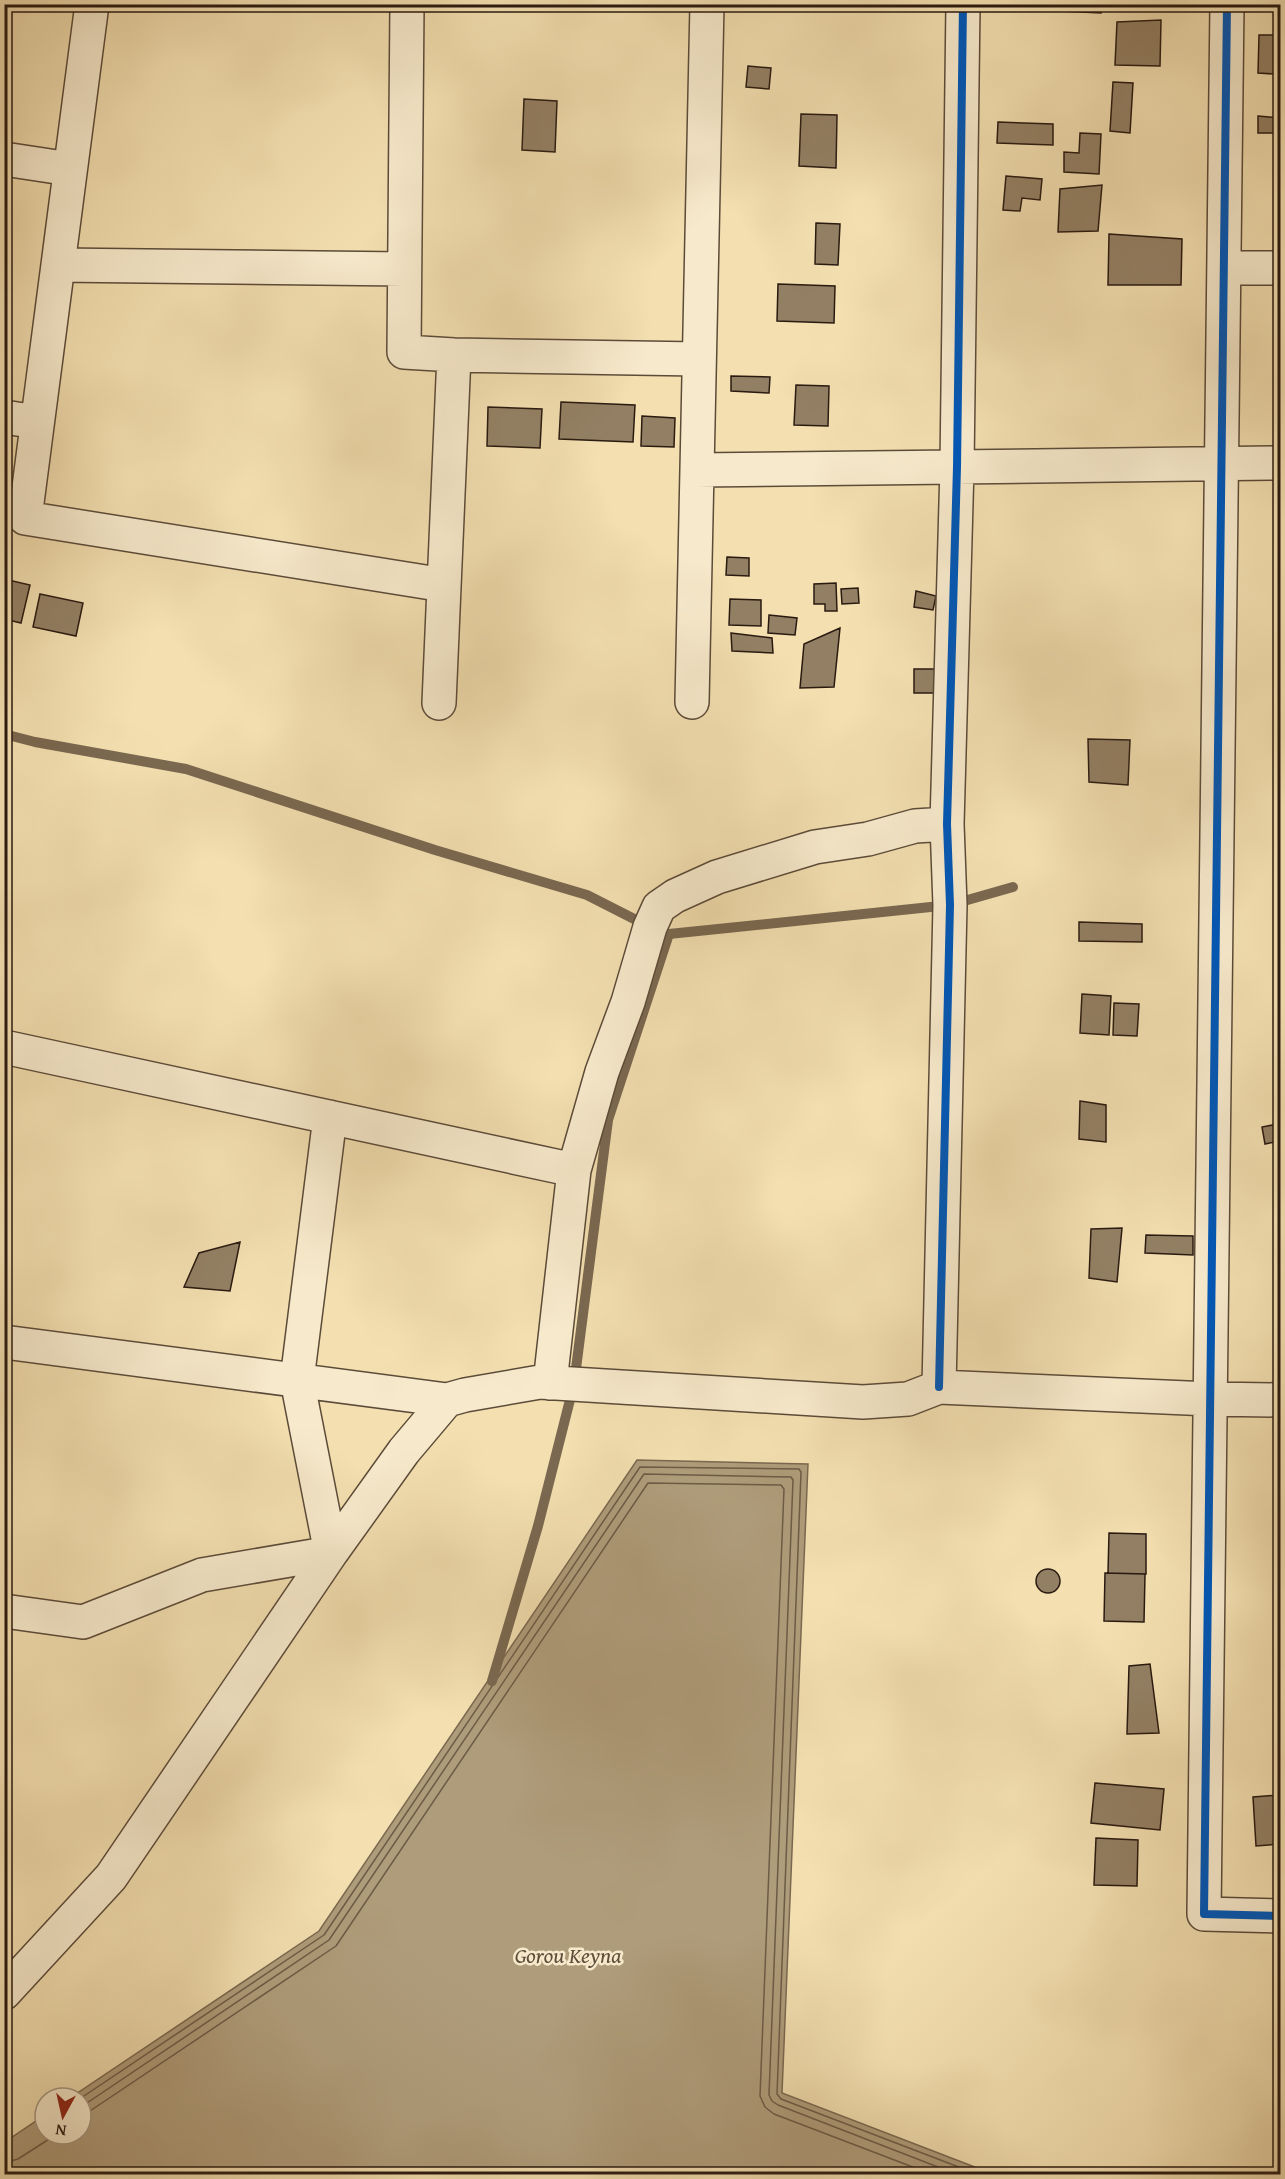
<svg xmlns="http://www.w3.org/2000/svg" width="1285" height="2179" font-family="'Gentium Book Plus',serif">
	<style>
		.water { fill: #af9c7a; stroke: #7a6850; stroke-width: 1.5 }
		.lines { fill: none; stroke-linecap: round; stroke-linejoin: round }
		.shore { stroke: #6c5b46; stroke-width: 1.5 }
		.stream { stroke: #7a6850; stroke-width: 10 }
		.building { fill: #938064; stroke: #2a1a11; stroke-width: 1.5 }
		.minor-casing { stroke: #5c4b39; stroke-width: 36 }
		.minor { stroke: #f7eacc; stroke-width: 33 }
		.cycleway-casing { stroke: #f7eacc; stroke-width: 11 }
		.cycleway { stroke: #0057b8; stroke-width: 8 }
		.labels { text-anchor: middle; stroke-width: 5; stroke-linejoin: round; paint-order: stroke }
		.water-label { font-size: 22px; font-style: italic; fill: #5f4e3b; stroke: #f7eacc }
	</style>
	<rect width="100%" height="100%" fill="#f3dfb0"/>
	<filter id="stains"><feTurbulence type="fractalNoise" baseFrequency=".00333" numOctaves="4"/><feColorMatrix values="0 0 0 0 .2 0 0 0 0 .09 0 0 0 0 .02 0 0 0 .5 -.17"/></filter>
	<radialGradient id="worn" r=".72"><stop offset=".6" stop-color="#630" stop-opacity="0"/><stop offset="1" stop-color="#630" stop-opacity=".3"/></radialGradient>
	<!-- water -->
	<path class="water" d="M637,1460L808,1464L782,2093L993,2174H5V2142L45,2115V2134H81V2098H70L319,1931Z"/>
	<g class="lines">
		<!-- shore -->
		<path class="shore" d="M81,2098L324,1935L640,1467L799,1469L801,1472L777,2094L781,2099L977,2174
			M81,2107L329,1940L644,1474L791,1477L793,1480L769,2095L772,2101L778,2105L956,2174
			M81,2117L336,1946L648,1483L781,1485L784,1489L760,2096L765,2107L774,2114L931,2174
			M4,2163L18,2159L57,2134"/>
		<!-- stream -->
		<path class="stream" d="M4,734L35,742L186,769L435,850L587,895L646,925
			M492,1681L538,1526L574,1384L608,1120L669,934L950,905L1013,887"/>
	</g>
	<!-- building -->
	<path class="building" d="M1060,4H1102L1101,13L1060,11Z
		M1161,20L1160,66L1115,65L1117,22Z
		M1280,34V78H1277Z
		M1259,35H1276L1274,74L1258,73Z
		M748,66L771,68L769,89L746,87Z
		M1113,82L1133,83L1130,133L1110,131Z
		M524,99L557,101L555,152L522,150Z
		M801,114L837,115L836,168L799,166Z
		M1258,116L1280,118L1279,133H1258Z
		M998,122L1053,124V145L997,143Z
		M1080,133L1101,134L1099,174L1064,172V152L1079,153Z
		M1006,176L1042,179L1040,200L1022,198L1020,211L1003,210Z
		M1102,185L1098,231L1058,232L1060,189Z
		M816,223L840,224L838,265L815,264Z
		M1109,234L1182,239L1181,285H1108Z
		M778,284L835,286L834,323L777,321Z
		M731,376L770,377L769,393L731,391Z
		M796,385L829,386L828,426L794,425Z
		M561,402L635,405L633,442L559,439Z
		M488,407L542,409L540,448L487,446Z
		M642,416L675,418L674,447L641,446Z
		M1276,521H1280V555H1276Z
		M727,557L749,558V576L726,575Z
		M4,579L30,585L21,623L4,619Z
		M836,583L837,611H825V604H814V584Z
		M858,588L859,603L842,604L841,589Z
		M916,591L936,596L933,610L914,607Z
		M40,594L83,603L76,636L33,627Z
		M730,599L761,600V626L729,625Z
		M769,615L797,618L795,635L768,633Z
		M840,628L834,687L800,688L804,644Z
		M731,633L772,638L773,653L732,651Z
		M914,669H937V693H914Z
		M1088,739L1130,740L1128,785L1089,782Z
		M1079,922L1142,924V942L1079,941Z
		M1082,994L1111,996L1109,1035L1080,1033Z
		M1114,1003L1139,1004L1137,1036L1113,1035Z
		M1080,1101L1106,1105V1142L1079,1139Z
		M1278,1124L1280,1141L1265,1144L1262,1127Z
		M1122,1228L1117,1282L1089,1278L1091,1229Z
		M1146,1235L1193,1236V1255L1145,1253Z
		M240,1242L230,1291L184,1287L199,1253Z
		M1109,1533L1146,1534V1574L1108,1573Z
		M1036 1581a12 12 0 1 1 24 0a12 12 0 1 1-24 0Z
		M1105,1573L1145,1574L1144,1622L1104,1621Z
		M1150,1664L1159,1733L1127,1734L1129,1666Z
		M1095,1783L1164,1789L1160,1830L1091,1823Z
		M1280,1795V1844L1256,1846L1253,1797Z
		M1096,1838L1138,1840L1137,1886L1094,1885Z
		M1280,1993V2017H1277Z"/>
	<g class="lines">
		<defs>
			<path id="minor" d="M92,4L25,518L444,585
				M407,4L404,352L454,355L699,359
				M1227,4L1204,1914L1280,1916
				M4,159L70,169
				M58,265L404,269
				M1224,268H1280
				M4,417L37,422
				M697,470L1280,463
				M692,702L707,4
				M439,703L454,355
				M4,1047L574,1170
				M4,1342L447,1400
				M550,1383L574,1170L602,1072L628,1002L650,927L659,907L675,896L717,877L815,847L868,839L915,826L947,824
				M939,1387L950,905L947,824L957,467L963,4
				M4,1611L83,1622L202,1575L331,1553L404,1451L447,1400L465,1395L540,1382L863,1402L908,1399L939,1387L1210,1399L1280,1400
				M4,1993L111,1877L331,1553L297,1380L330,1117"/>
		</defs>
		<!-- minor casing -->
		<use href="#minor" class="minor-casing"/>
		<!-- minor -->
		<use href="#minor" class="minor"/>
		<defs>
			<path id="cycleway" d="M1227,4L1204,1914L1280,1916
				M939,1387L950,905L947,824L957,467L963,4"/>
		</defs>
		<!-- cycleway casing -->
		<use href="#cycleway" class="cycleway-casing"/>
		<!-- cycleway -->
		<use href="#cycleway" class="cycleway"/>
	</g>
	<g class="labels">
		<!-- water labels -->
		<g class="water-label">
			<text x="568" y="1963">Gorou Keyna</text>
		</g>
	</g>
	<!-- margin -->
	<rect width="1285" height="2179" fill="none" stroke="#f3dfb0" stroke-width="24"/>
	<rect x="6" y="6" width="1273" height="2167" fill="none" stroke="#2a1a11" stroke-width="3"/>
	<rect x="12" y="12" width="1261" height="2155" fill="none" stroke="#2a1a11" stroke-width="1.5"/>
	<!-- north arrow -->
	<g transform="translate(63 2116) rotate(188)"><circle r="28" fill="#f7eacc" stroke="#a59781" stroke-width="1.5"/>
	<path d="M0-4.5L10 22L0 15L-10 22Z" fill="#8f2418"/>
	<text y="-9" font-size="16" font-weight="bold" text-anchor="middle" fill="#2a1a11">N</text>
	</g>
	<rect width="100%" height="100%" filter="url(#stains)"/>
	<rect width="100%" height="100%" fill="url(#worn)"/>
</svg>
